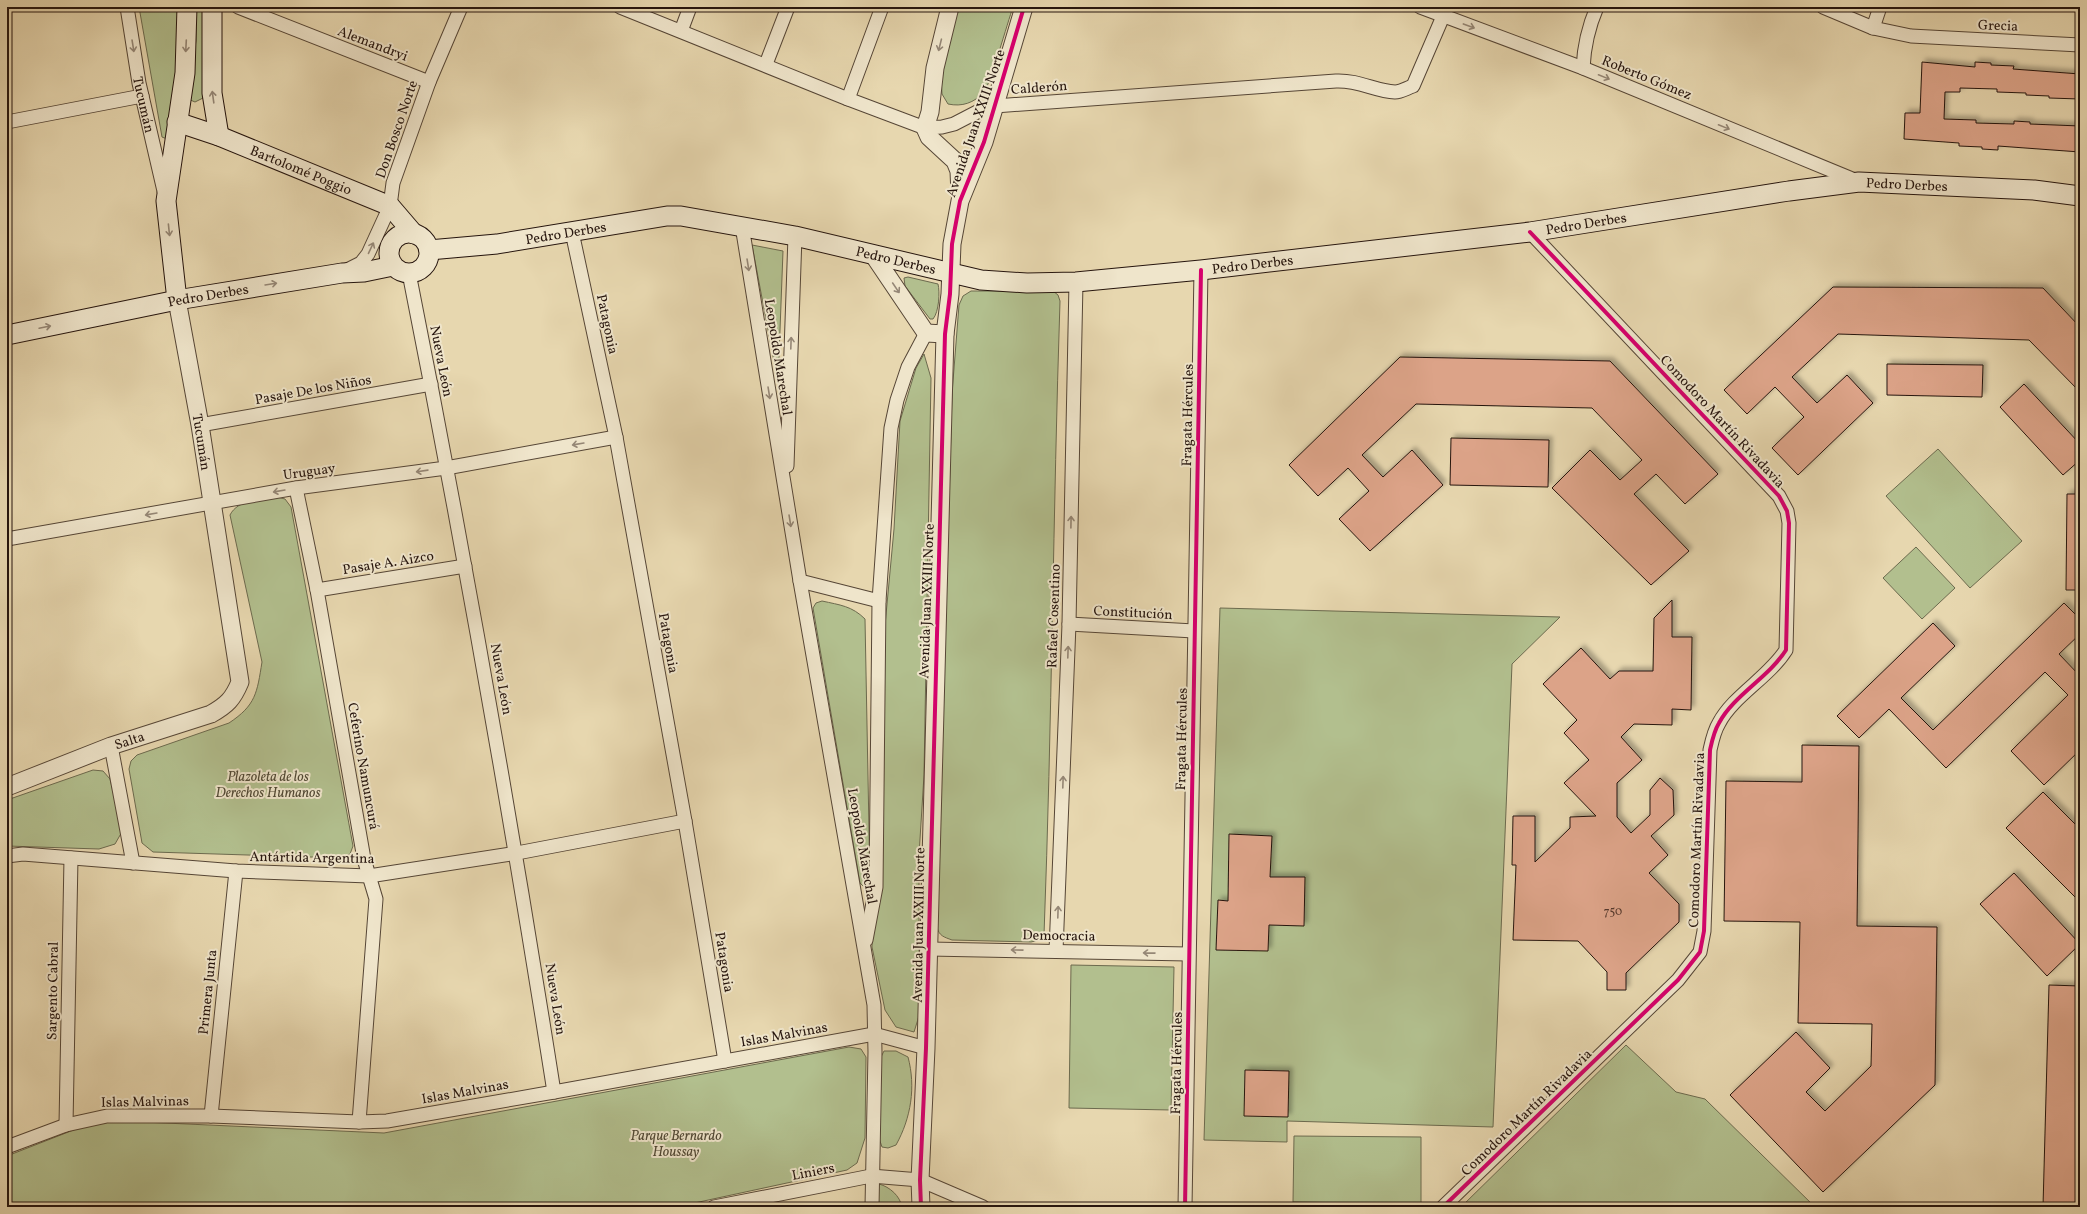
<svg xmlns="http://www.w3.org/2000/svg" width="2087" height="1214" font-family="Vollkorn,serif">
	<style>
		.green { fill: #b2bf8e; stroke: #6c6a4e }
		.building { fill: #dca388; stroke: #26150e; filter: url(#shadow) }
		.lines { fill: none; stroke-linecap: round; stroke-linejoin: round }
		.minor-casing { stroke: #564636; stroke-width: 15 }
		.tertiary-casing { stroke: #564636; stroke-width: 19 }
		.secondary-casing { stroke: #26150e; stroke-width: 21 }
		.minor { stroke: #efe5cb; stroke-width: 13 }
		.tertiary { stroke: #efe5cb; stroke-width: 17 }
		.secondary { stroke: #efe5cb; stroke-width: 19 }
		.cycleway-casing { stroke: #efe5cb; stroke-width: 6 }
		.cycleway { stroke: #d6006c; stroke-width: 4 }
		.oneway { stroke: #958776 }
		.labels { text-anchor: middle; stroke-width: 4; stroke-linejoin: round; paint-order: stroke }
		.number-label { font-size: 12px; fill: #54382c }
		.street-label { font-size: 14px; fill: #26150e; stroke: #efe5cb }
		.park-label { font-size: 14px; font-style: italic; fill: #504834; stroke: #efe5cb }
	</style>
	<defs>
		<filter id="shadow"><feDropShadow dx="3.5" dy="-3.5" stdDeviation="2" flood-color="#0004"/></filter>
	</defs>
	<rect width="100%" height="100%" fill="#e7d7af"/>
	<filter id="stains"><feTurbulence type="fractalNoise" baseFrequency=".005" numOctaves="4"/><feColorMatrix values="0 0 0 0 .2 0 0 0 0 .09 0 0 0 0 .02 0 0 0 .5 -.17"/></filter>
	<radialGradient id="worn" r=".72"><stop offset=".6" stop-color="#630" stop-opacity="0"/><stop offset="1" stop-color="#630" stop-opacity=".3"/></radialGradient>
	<!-- green -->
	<path class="green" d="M139,7H178V69L167,139L162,137Z
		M196,7H204L205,93L203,98L195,102L188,99L187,95L196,41Z
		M958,7H1013C1008,21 990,85 984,92C974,103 962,107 948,104L942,94L941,78Z
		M752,245L783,251L778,383Z
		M908,277L938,284C940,292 939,312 933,319H930L905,286L904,278Z
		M971,291H1053L1058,295L1060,301C1053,512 1052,724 1044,935L1039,940L1031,942L952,940C944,937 939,936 937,927L952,394L959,305L963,296Z
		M924,354L931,378L924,775L919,855V1016L914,1032L896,1027L885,1010L872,947L883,647L894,529L900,421L916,368Z
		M1938,449L2022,541L1970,588L1886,496Z
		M277,497L285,499L291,507L353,846L350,854L342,858L153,852L142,843L129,769L131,761L137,755L229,723C256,705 257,693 262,662L230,515C238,499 261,500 277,497Z
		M1916,547L1955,588L1922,619L1883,578Z
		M822,601C840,605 852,606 865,619L870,883L865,888L860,883L813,608L816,603Z
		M1220,608L1560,617L1512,664L1493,1127L1287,1121V1142L1204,1140Z
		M93,770L103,771L110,779L123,830L115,844L99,849L7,846V800Z
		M1071,965L1174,967L1171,1110L1069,1108Z
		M1626,1045L1676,1092L1705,1099L1815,1207H1461Z
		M849,1047L861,1049L866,1057L865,1138L857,1163L847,1170L676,1207H7V1156L99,1120L384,1133Z
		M884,1051H896L908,1057C916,1087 911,1118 896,1145L888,1148L882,1147L879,1138L881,1057Z
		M1294,1136L1421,1137V1204L1293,1202Z
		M879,1184C890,1187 900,1196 902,1207H879L876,1188Z"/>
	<!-- building -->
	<path class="building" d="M1922,62L1975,67V62L1991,63V65L2014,66L2013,69L2080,74V99L2049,98V96L2026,95V93L1997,92V89L1960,88V92H1945L1944,119L1976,120V123L2014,124V121L2030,122V124L2080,126V152L1998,146V150L1982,149V147L1959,146V143L1904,139L1905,113H1920Z
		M1833,287L2043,288L2080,327V392L2029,340L1838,334L1792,377L1817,403L1847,375L1873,403L1798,475L1772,448L1804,417L1775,387L1747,414L1724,390Z
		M1400,357L1610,361L1718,474L1685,504L1656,474L1634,494L1689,551L1651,585L1552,488L1590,450L1620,480L1642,460L1592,408L1416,404L1362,455L1383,477L1412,450L1443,485L1370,551L1339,519L1369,491L1348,468L1318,496L1289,465Z
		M1887,364L1983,365L1982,397L1887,395Z
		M2024,384L2080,444V460L2063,475L2000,407Z
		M1451,438L1549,440L1548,487L1450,485Z
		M2067,494H2080V590H2066Z
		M1672,600V637H1692L1691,710L1672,709V725L1634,724L1621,737L1642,760L1617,783V817L1631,833L1650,815V790L1660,778L1673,790L1674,815L1651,836L1668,855L1649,873L1679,904V922L1626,973V990H1607V972L1578,941L1513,940L1516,865H1512L1513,816H1535V862L1570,828V817L1596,816L1564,783L1589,760L1564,733L1577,720L1543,684L1581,648L1610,679L1619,671H1653L1654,618Z
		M2064,603L2080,619V634L2059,654L2080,676V750L2044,785L2011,751L2068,695L2045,672L1946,768L1889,709L1859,738L1837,716L1933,623L1955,646L1901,698L1933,730Z
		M1802,745L1859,746L1857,926L1937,927L1935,1085L1823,1192L1730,1095L1796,1032L1830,1068L1806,1092L1825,1111L1871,1066L1872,1024L1798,1023L1800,922L1724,921L1726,781L1802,782Z
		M2043,792L2080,829V902L2006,828Z
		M1229,834L1272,836L1270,877H1305L1304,926L1269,925L1268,951L1216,950L1218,900L1228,901Z
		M2014,873L2080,944L2047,976L1980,904Z
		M2049,985L2080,986V1207H2043Z
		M1245,1070L1289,1071L1288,1117L1244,1116Z"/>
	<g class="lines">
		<defs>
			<g id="minor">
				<path id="s1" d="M127,7L139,83L164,191"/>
				<path d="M238,7L429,82"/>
				<path d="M620,7L848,99L925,128L942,127L954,124L981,110L995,106L1336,81C1359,80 1375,91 1395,92C1401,92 1407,88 1413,86L1447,7"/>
				<path d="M1420,7L1583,68L1857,181"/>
				<path d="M1823,7L1873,28L1911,36L2080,45"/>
				<path d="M1873,28L1880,7"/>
				<path d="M681,31L690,7"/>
				<path d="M766,64L788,7"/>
				<path d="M1583,68C1584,46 1588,28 1597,7"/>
				<path d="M848,99L882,7"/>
				<path d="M7,122L142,96"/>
				<path d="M742,226L800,581L874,1005L875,1052L872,1207"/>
				<path d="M572,232L616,437L685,821L725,1061"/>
				<path d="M347,270L361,263L368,254L390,206L393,183L429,82L461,7"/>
				<path d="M409,273C463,545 511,818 554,1092"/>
				<path d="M200,425L431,384"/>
				<path d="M787,466L795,236"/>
				<path d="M296,488L317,590L364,859L376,899L359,1122"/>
				<path d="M7,539L296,488L446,468L616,437"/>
				<path d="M800,581L879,601"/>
				<path d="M317,590L465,566"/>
				<path d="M1069,624L1194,631"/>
				<path d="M111,746L133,863"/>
				<path d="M7,856L23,854L236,871L369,876L517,853L685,821"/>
				<path d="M866,940L876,887L879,601L891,428L897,400L908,367L926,333"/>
				<path d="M929,949L1188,954"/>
				<path d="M1056,951L1069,624L1076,282"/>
				<path d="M211,1116L236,871"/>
				<path d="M66,1125L71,858"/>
				<path d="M7,1147L66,1125L107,1116H211L359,1122L387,1121L554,1092L874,1034L926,1048"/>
				<path d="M714,1207L871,1176L920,1180L983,1207"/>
				<path d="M1185,1207L1201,270"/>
				<path d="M1443,1207L1678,980L1700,952L1704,931L1710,750C1712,741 1714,731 1719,723C1733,696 1769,677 1786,650L1789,523L1787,511L1779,496L1530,232"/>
			</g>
			<g id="tertiary">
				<path d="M950,7L935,68L930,112L925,128L929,137L955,161L959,171L960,195"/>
				<path d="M874,256L926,333L945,334"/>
				<path id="s2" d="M7,787L111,746L211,714C227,705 233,699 240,682L200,425L177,300"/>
				<path d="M921,1207L920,1180L926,1048L945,334L950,294L952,244L960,201L984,142L1024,7"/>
			</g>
			<g id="secondary">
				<path d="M212,7V93L219,136"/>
				<path id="s3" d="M177,122L219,136L390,206L414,234"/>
				<circle cx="409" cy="253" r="20"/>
				<path id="s4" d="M429,250L497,244L667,216H681L795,236L981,280L1027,283L1076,282L1201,270L1530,232L1789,191L1859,182L2034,190L2080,196"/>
				<path d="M177,300L166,201L185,73L187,7"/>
				<path id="s5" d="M7,335L177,300L342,273L364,272L393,266"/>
			</g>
		</defs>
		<!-- minor casing -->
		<use href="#minor" class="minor-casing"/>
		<!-- tertiary casing -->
		<use href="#tertiary" class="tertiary-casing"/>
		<!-- secondary casing -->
		<use href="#secondary" class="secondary-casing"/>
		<!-- minor -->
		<use href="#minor" class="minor"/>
		<!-- tertiary -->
		<use href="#tertiary" class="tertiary"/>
		<!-- secondary -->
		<use href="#secondary" class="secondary"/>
		<defs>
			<path id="cycleway" d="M921,1207L920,1180L926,1048L945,334L950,294L952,244L960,201L984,142L1024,7
				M1185,1207L1201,270
				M1443,1207L1678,980L1700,952L1704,931L1710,750C1712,741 1714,731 1719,723C1733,696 1769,677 1786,650L1789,523L1787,511L1779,496L1530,232"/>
		</defs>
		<!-- cycleway casing -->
		<use href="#cycleway" class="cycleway-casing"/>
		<!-- cycleway -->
		<use href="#cycleway" class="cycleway"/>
	</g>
	<!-- one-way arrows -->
	<defs><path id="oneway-shaft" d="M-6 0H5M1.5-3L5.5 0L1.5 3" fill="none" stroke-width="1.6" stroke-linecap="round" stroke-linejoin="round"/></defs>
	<g class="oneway">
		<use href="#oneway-shaft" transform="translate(1469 26) rotate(20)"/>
		<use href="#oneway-shaft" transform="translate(940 45) rotate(104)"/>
		<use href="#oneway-shaft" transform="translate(133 46) rotate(81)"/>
		<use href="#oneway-shaft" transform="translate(186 46) rotate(93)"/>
		<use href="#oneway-shaft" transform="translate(1604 77) rotate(22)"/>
		<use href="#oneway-shaft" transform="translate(213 97) rotate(-98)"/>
		<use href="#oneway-shaft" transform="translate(1724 127) rotate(22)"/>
		<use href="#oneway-shaft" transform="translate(169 230) rotate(84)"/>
		<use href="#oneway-shaft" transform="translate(371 248) rotate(-65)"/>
		<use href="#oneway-shaft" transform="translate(748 265) rotate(81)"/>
		<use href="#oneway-shaft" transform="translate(271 284) rotate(-9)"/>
		<use href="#oneway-shaft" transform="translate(896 288) rotate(56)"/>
		<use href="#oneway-shaft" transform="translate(45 327) rotate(-12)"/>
		<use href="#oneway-shaft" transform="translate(791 343) rotate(-88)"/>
		<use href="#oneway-shaft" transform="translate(769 393) rotate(81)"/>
		<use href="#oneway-shaft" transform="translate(578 444) rotate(170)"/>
		<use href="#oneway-shaft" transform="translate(422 471) rotate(172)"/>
		<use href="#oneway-shaft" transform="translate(279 491) rotate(170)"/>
		<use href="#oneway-shaft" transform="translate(151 514) rotate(170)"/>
		<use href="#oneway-shaft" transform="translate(790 521) rotate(81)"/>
		<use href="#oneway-shaft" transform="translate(1071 522) rotate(-89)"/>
		<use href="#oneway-shaft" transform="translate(1068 652) rotate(-88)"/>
		<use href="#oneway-shaft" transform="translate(1063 782) rotate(-88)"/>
		<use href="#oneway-shaft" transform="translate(1058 912) rotate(-88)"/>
		<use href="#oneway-shaft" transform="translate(1017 950) rotate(-179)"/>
		<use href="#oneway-shaft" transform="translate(1149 953) rotate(-179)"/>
	</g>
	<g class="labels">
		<!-- number labels -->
		<g class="number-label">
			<text x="1613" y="915">750</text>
		</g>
		<!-- street labels -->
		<g class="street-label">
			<text transform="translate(1998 25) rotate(2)" y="5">Grecia</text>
			<text transform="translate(373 43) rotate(21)" y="5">Alemandryi</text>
			<text transform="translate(1647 77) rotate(22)" y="5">Roberto Gómez</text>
			<text transform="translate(1039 87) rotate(-4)" y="5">Calderón</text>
			<text dy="5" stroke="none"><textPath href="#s1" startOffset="99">Tucumán</textPath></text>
			<text transform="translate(975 123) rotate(-71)" y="5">Avenida Juan XXIII Norte</text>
			<text transform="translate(396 129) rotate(-71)" y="5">Don Bosco Norte</text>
			<text dy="5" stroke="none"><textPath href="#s3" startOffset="133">Bartolomé Poggio</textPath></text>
			<text dy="5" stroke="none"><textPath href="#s4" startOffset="1494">Pedro Derbes</textPath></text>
			<text dy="5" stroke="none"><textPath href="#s4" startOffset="1170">Pedro Derbes</textPath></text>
			<text dy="5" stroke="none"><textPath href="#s4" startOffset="138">Pedro Derbes</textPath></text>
			<text dy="5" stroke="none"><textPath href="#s4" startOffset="474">Pedro Derbes</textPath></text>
			<text dy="5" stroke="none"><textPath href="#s4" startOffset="834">Pedro Derbes</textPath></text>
			<text dy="5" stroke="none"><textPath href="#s5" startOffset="205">Pedro Derbes</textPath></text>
			<text transform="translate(608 324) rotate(78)" y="5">Patagonia</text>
			<text transform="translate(779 357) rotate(81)" y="5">Leopoldo Marechal</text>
			<text transform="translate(442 361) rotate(79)" y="5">Nueva León</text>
			<text transform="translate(313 389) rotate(-10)" y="5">Pasaje De los Niños</text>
			<text transform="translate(1187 415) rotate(-89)" y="5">Fragata Hércules</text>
			<text transform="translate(1723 421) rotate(47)" y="5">Comodoro Martín Rivadavia</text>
			<text transform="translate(202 442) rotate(81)" y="5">Tucumán</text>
			<text transform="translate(309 471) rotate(-8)" y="5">Uruguay</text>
			<text transform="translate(388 562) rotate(-9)" y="5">Pasaje A. Aizco</text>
			<text transform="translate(926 601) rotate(-88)" y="5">Avenida Juan XXIII Norte</text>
			<text transform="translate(1133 612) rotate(3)" y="5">Constitución</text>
			<text transform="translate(1053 616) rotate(-88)" y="5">Rafael Cosentino</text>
			<text transform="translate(669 643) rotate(80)" y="5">Patagonia</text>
			<text transform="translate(502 679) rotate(80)" y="5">Nueva León</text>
			<text transform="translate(1181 739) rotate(-89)" y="5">Fragata Hércules</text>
			<text dy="5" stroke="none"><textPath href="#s2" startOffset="131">Salta</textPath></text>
			<text transform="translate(364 766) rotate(80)" y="5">Ceferino Namuncurá</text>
			<text transform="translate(1696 840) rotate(-88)" y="5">Comodoro Martín Rivadavia</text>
			<text transform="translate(863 846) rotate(80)" y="5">Leopoldo Marechal</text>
			<text transform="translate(312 857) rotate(1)" y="5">Antártida Argentina</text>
			<text transform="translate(918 925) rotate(-89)" y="5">Avenida Juan XXIII Norte</text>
			<text transform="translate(1059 935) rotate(1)" y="5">Democracia</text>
			<text transform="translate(725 962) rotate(81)" y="5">Patagonia</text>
			<text transform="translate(52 991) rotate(-89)" y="5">Sargento Cabral</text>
			<text transform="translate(207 992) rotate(-84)" y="5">Primera Junta</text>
			<text transform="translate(556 999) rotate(81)" y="5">Nueva León</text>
			<text transform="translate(784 1034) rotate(-10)" y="5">Islas Malvinas</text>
			<text transform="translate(1176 1063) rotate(-89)" y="5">Fragata Hércules</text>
			<text transform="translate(465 1091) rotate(-10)" y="5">Islas Malvinas</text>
			<text transform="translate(145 1101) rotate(-1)" y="5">Islas Malvinas</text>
			<text transform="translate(1526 1112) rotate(-44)" y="5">Comodoro Martín Rivadavia</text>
			<text transform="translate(813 1171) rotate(-11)" y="5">Liniers</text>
		</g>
		<!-- park labels -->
		<g class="park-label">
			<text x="268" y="781">Plazoleta de los<tspan x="268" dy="16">Derechos Humanos</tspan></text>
			<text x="676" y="1140">Parque Bernardo<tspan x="676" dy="16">Houssay</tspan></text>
		</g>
	</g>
	<!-- margin -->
	<rect width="2087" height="1214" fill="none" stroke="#e7d7af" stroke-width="24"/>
	<rect x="8" y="8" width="2071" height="1198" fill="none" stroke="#26150e" stroke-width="2"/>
	<rect x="12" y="12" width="2063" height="1190" fill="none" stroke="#26150e"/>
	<rect width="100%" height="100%" filter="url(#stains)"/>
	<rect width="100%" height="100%" fill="url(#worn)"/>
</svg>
